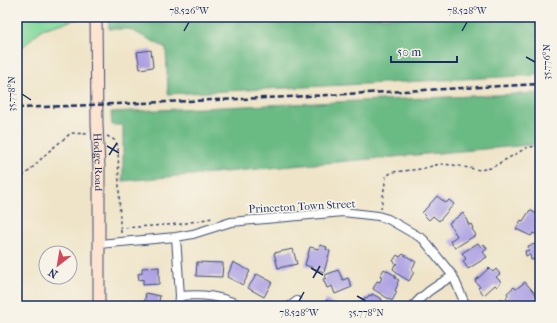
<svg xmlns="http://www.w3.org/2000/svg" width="557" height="323" font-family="'IM FELL French Canon',serif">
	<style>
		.green { fill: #84da9d; stroke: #50847e }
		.forest { fill: #6bba84; stroke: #437471 }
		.building { fill: #aca0e3 }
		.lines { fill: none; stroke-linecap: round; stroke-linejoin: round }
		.street-casing { stroke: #3b4a6e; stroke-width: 10 }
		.secondary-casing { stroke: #3b4a6e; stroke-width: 13 }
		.path { stroke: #3b4a6e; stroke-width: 1.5; stroke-dasharray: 3 3; stroke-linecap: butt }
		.street { stroke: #fff; stroke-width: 8 }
		.secondary { stroke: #fde4d1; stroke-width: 11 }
		.rail { stroke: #1b2f5e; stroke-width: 2.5; stroke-dasharray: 6 3; stroke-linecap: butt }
		.ticks { fill: none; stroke: #1b2f5e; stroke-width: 1.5 }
		.labels { text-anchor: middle; stroke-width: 3.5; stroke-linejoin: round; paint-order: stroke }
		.street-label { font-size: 11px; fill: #1b2f5e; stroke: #f7f3e8 }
		.neatline { fill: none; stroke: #1b2f5e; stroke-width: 1.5 }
		.ticks-label { font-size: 10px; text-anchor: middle; fill: #1b2f5e }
	</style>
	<rect width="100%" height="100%" fill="#f7f3e8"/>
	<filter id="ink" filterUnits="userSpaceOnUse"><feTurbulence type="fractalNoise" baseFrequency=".025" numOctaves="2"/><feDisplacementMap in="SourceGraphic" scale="8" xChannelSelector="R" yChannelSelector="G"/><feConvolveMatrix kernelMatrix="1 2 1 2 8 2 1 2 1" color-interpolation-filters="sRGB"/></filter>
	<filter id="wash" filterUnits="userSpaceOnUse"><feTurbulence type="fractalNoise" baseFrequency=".012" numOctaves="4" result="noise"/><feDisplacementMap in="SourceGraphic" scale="16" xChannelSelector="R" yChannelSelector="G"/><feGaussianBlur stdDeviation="0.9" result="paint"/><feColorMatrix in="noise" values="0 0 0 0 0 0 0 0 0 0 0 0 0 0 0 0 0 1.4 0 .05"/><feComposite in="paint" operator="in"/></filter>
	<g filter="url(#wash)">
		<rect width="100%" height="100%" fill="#efe4c7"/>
		<!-- green -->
		<path class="green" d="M17,17H78V19L42,29L17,52Z"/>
		<!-- forest -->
		<path class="forest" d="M108,17H540V75L168,94L166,48L129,29H109Z
			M540,93V144L123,181V125H112L111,112Z"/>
		<g id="blocks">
			<!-- building -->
			<path class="building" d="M151,50L153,67L140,69L137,52Z
				M437,196L446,203L449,200L454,204L439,221L433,216L429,220L422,213Z
				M530,210L540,216V236L533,233L531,236L516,229L521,220L523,221Z
				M463,213L469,225L471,224L473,228L472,229L476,235L455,248L450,241L457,236L449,223Z
				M478,243L481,247L484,244L487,249L483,252L487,257L468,269L463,261L466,259L462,253Z
				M540,243V258L531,260L530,255L526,256L525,251L529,250L528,246Z
				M320,245L327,247L326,249L330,251L324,272L305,265L310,247L319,249Z
				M293,249L297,264L278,268L274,253Z
				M403,254L416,262L411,270L414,272L409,281L396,273L397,272L393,269L395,264H397L393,261L397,255L400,257Z
				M197,262L223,263L222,277L196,276Z
				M233,262L250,271L243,285L227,277Z
				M159,267V284L143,285V279L139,280L138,274L142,273V268Z
				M489,268L493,272L496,269L500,274L496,277L501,282L497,287L495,285L484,295L478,288L480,287L475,281Z
				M384,269L396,276L395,278L399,280L397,283L398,284L395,291L397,292L392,301L373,289L377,281L380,282L382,277L380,276Z
				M338,270L343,280L348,278L352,287L335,294L332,286L327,288L323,279L326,278L325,275Z
				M257,274L272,282L264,297L248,288Z
				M525,282L538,297L530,305L527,301L526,302L528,304L525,306H513L506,298L508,295L507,293L514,287L516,289Z
				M146,293L160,296L158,306H144Z
				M372,294L382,299L380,306H360L365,297L367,298L369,295L371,296Z
				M500,299H502L508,306H493Z
				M326,300L339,306H323Z"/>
		</g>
	</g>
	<g filter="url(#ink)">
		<use href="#blocks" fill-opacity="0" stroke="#3b4a6e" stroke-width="1"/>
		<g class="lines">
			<defs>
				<path id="street" d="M176,237L180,296L179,306
					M99,244L176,237L193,234L231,222L343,212L378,216L388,219L423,239L453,276L466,306
					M180,296C204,294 220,296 242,306
					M290,306L297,301
					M413,306C424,293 438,284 453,276"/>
				<g id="secondary">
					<path id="s1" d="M96,17L97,124L99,168V306"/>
				</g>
			</defs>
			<!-- street casing -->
			<use href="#street" class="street-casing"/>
			<!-- secondary casing -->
			<use href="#secondary" class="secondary-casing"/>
			<!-- path -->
			<path class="path" d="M107,136L116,141L118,147L120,226L121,228L181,224L212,218
				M17,179L26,174L48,152L71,133L88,134
				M381,209L386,176L393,172L421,169L440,164L453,165L480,170L491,168L526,148L540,145
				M121,233V228"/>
			<!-- street -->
			<use href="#street" class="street"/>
			<!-- secondary -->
			<use href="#secondary" class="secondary"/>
			<!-- rail -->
			<path class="rail" d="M17,108L289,97L540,84"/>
		</g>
	</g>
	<!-- ticks -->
	<path class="ticks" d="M184,31L189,22M462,31L467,22M526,57L535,62M22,94L31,100M107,146L119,153M109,155L117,143M311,268L323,275M313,278L320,266M357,296L366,301M299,301L304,292"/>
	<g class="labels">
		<!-- street labels -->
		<g class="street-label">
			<text dy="4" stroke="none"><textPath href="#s1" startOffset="145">Hodge Road</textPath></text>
			<text transform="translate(302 206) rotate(-3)" y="4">Princeton Town Street</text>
		</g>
	</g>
	<!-- margin -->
	<rect width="557" height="323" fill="none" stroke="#f7f3e8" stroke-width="44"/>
	<!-- north arrow -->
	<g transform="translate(58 265) rotate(211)"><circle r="19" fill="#f7f3e8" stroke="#9fa5b1"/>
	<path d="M0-3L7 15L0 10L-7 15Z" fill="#d1495b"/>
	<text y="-6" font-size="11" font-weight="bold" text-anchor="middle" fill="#1b2f5e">N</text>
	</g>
	<!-- scale -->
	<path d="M391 56v6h66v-6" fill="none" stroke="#1b2f5e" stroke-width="2"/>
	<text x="397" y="56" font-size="12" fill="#1b2f5e" stroke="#f7f3e8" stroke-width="3" paint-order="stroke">50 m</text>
	<rect x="22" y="22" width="513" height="279" class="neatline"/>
	<g class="ticks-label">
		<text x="189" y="14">78.526°W</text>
		<text x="467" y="14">78.528°W</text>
		<text transform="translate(546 62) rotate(-90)" y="4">35.776°N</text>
		<text transform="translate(11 94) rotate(-90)" y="4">35.778°N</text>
		<text x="299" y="316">78.528°W</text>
		<text x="366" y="316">35.778°N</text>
	</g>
</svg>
